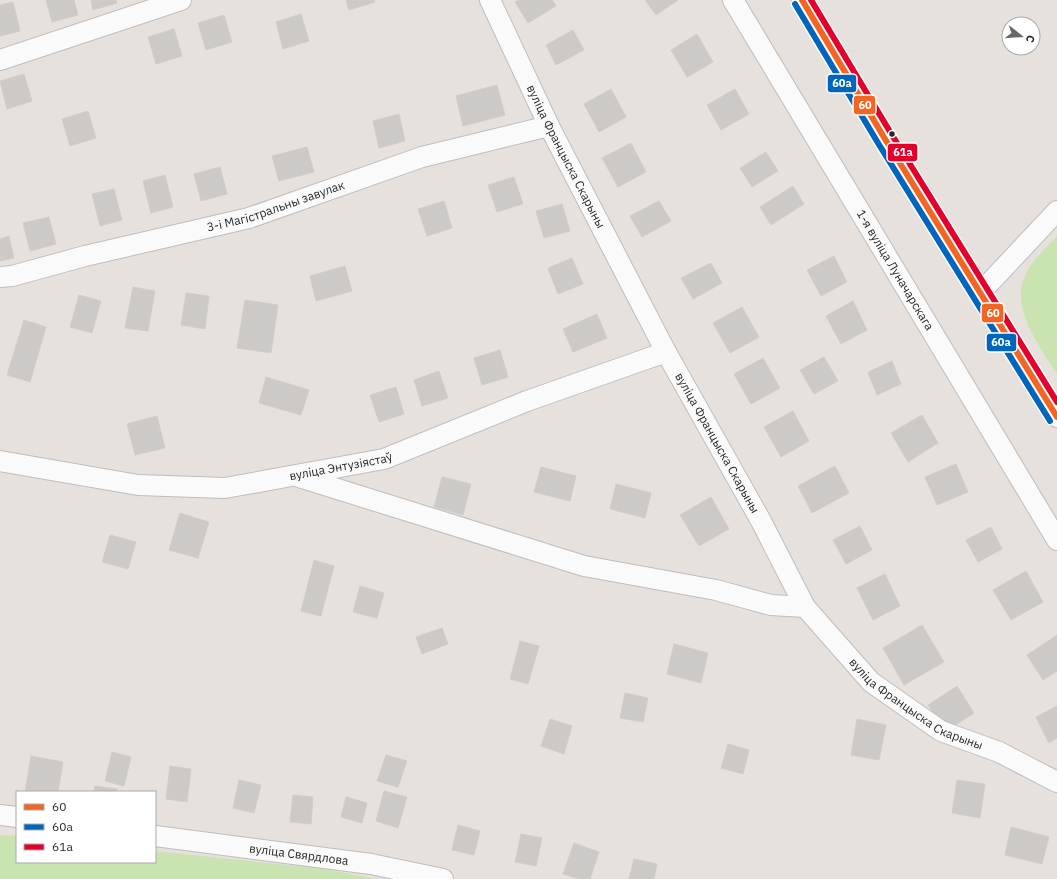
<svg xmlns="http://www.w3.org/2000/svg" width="1057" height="879" font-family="'IBM Plex Sans',sans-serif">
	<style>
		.green { fill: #cae4b1 }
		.building { fill: #ccc9c6; stroke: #d1cdc8 }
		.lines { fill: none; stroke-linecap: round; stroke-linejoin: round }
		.minor-casing { stroke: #bfbdbe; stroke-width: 22 }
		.minor { stroke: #fbfafa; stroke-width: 20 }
		.bus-1-casing { stroke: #fff; stroke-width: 9 }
		.bus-2-casing { stroke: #fff; stroke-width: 9 }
		.bus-3-casing { stroke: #fff; stroke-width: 9 }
		.bus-1 { stroke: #f26522; stroke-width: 6 }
		.bus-2 { stroke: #0065bd; stroke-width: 6 }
		.bus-3 { stroke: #e4002b; stroke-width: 6 }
		.bus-dot { fill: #272727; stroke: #fff; stroke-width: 1.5 }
		.labels { text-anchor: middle; stroke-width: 4; stroke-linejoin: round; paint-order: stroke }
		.street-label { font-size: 12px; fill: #272727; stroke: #fff }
		.line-badge { stroke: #fff; stroke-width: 1.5 }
		.badge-label { font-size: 11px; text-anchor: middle; font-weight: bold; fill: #fff }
	</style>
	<rect width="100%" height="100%" fill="#e6e1dc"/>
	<!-- green -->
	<path class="green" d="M1057,236V374C1041,348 1008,306 1026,274C1033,259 1046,248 1057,236Z
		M0,835L17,836V862H155V851L324,869L376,879H0Z"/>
	<!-- building -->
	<path class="building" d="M46,0H74L78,15L52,22Z
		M91,0H116L117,3L93,10Z
		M346,0H374L375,2L349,10Z
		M518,0H552L556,6L528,23L515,2Z
		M645,0H678L656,15Z
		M13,2L20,31L0,36V5Z
		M301,14L309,41L283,49L276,22Z
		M224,15L232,42L206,50L198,23Z
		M174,29L182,56L156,64L148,37Z
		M573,30L584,50L556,65L546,45Z
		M697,34L713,62L687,77L671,50Z
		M24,74L32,101L7,109L0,81Z
		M497,85L505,115L463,126L456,96Z
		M611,89L626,117L599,132L584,104Z
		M735,89L749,114L721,130L707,105Z
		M88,111L96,138L70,146L62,119Z
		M399,114L405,141L379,148L373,121Z
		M631,143L646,172L618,187L602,158Z
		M307,147L314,172L279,181L272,156Z
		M766,152L778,171L752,187L740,168Z
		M220,167L227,194L201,201L194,174Z
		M165,175L173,207L151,213L143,181Z
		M514,177L523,204L497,212L488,185Z
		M793,186L804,204L771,225L760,207Z
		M114,189L122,220L100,226L92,194Z
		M444,201L452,228L427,236L418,209Z
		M659,201L671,221L642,237L630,216Z
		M562,204L570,231L544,238L536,211Z
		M49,217L56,244L30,251L23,223Z
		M9,236L14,258L0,261V239Z
		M834,256L847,282L821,296L807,270Z
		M572,258L583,284L558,294L548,268Z
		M711,263L722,283L693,299L681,278Z
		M345,266L352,291L316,301L310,276Z
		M133,287L155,291L148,331L125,328Z
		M186,293L209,296L205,329L181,325Z
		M79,295L101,301L92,333L70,327Z
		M245,300L278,305L271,353L237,348Z
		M853,301L867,330L841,344L826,316Z
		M742,307L759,337L730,353L713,323Z
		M597,314L607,338L573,352L563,329Z
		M24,320L46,327L30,382L7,375Z
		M500,350L508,377L482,385L474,358Z
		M824,357L838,381L814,394L800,370Z
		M763,358L780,388L751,404L734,374Z
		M892,361L901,384L877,395L868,372Z
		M439,371L448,398L422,406L414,380Z
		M266,377L309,390L301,415L259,403Z
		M396,387L404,414L379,422L370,395Z
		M793,411L809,441L781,457L764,427Z
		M922,415L938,443L908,462L891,433Z
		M157,416L165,448L135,455L127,424Z
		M956,464L968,492L937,505L925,477Z
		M835,466L849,493L812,513L798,486Z
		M541,467L576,476L570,501L534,492Z
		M442,477L471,484L463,515L434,507Z
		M616,484L651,493L645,518L610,509Z
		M711,497L729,529L699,546L680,515Z
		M180,513L209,522L198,558L169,550Z
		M860,526L872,550L846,564L833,540Z
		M991,527L1002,549L978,562L966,540Z
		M110,535L136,542L128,569L102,562Z
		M314,560L334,566L321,616L301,611Z
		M1026,571L1043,602L1011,620L993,590Z
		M885,574L900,606L873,620L857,588Z
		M360,586L384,593L377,618L353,612Z
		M922,625L944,662L904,685L883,648Z
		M442,628L448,644L422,654L416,637Z
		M1057,635V671L1043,680L1027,655Z
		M520,641L539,646L528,684L510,679Z
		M674,644L708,653L701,683L667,674Z
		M957,686L974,713L946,731L928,705Z
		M625,693L648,698L643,722L620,718Z
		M1057,706V738L1049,743L1036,717Z
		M550,719L572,726L564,754L541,746Z
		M857,719L886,725L879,760L851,755Z
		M728,744L749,750L743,774L721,768Z
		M112,752L131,757L124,786L105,781Z
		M386,755L407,761L398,787L377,781Z
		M31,756L63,762L58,792H25Z
		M170,766L191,769L187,802L166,799Z
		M239,780L261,785L254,813L233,808Z
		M957,780L985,784L980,818L952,813Z
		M95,786L117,789L116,792H94Z
		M384,791L407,797L398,828L376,821Z
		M293,795L313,797L311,824L290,822Z
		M346,797L367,803L362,823L341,817Z
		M458,825L480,831L474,855L452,850Z
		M1011,827L1049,837L1042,864L1005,855Z
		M521,834L542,838L536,866L515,862Z
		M574,843L599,852L590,879H579L563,874Z
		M634,859L657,864L654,879H629Z"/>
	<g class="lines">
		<defs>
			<g id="minor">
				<path id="s1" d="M490,0L549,126L666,352L761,521L805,607L871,682L941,731L999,752L1057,782"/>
				<path id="s2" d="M733,0L1057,540"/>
				<path d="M802,0L885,139L1057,417"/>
				<path d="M0,60L181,0"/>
				<path id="s3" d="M0,277L12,276L85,256L249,218L422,157L549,126"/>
				<path d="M981,292L1057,211"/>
				<path id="s4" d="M0,461L138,485L225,488L384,459L527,401L666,352"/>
				<path d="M299,477L584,566L716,590L771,605L805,607"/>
				<path d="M0,815L17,817"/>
				<path id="s5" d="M155,836L371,864L443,879"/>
			</g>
		</defs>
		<!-- minor casing -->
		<use href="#minor" class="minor-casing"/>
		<!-- minor -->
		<use href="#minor" class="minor"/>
		<defs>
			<path id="bus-1" d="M802,0L885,139L1057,417"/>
			<path id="bus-2" d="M795,4L878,143L1050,421"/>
			<path id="bus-3" d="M811,0L892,135L1057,402"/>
		</defs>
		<!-- bus-1 casing -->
		<use href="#bus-1" class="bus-1-casing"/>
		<!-- bus-2 casing -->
		<use href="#bus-2" class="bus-2-casing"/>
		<!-- bus-3 casing -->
		<use href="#bus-3" class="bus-3-casing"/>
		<!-- bus-1 -->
		<use href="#bus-1" class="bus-1"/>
		<!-- bus-2 -->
		<use href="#bus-2" class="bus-2"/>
		<!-- bus-3 -->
		<use href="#bus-3" class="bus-3"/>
	</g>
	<!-- markers -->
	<circle class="bus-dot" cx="892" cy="134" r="3.5"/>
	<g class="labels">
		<!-- street labels -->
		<g class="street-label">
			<text dy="4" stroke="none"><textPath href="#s1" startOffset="174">вуліца Францыска Скарыны</textPath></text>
			<text dy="4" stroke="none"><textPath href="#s3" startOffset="285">3-і Магістральны завулак</textPath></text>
			<text dy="4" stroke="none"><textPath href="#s2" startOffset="315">1-я вуліца Луначарскага</textPath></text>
			<text dy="4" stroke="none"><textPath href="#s1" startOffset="498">вуліца Францыска Скарыны</textPath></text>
			<text dy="4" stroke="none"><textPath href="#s4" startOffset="345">вуліца Энтузіястаў</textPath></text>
			<text dy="4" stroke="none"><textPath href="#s1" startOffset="834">вуліца Францыска Скарыны</textPath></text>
			<text dy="4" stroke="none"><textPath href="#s5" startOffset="145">вуліца Свярдлова</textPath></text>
		</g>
	</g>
	<g class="line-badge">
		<rect x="827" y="74" width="30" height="19" rx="4" fill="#0065bd"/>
		<rect x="853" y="95" width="23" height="20" rx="4" fill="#f26522"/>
		<rect x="887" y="143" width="31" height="19" rx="4" fill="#e4002b"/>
		<rect x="981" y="303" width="23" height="20" rx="4" fill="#f26522"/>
		<rect x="986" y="333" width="31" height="19" rx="4" fill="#0065bd"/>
	</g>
	<g class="badge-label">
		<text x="842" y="87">60а</text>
		<text x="865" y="109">60</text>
		<text x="903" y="156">61а</text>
		<text x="993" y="317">60</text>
		<text x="1001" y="346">60а</text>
	</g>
	<!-- legend -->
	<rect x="16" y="791" width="140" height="72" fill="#ffffff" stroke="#a9a9a9"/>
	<rect x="24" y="804" width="20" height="6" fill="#f26522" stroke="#a9a9a9"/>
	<text x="52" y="811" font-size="12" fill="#272727">60</text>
	<rect x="24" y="824" width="20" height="6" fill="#0065bd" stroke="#a9a9a9"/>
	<text x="52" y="831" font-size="12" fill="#272727">60а</text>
	<rect x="24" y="844" width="20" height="6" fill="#e4002b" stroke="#a9a9a9"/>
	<text x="52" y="851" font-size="12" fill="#272727">61а</text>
	<!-- north arrow -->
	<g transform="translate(1021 36) rotate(107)"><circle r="19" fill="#ffffff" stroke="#a9a9a9"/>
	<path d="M0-3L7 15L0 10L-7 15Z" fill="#6a6866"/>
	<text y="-6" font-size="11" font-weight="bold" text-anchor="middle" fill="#272727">С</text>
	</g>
</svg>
